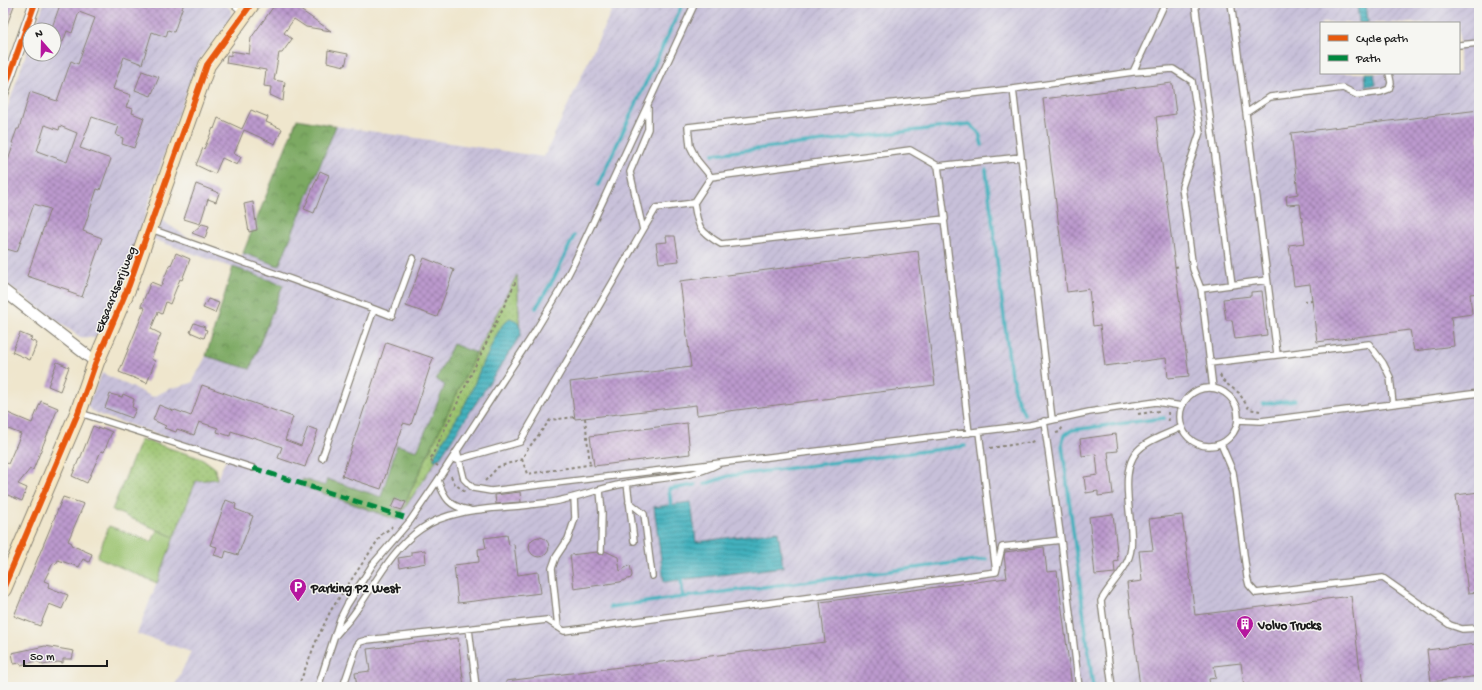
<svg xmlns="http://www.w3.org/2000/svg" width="1482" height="690" font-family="'Gochi Hand',sans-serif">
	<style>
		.industrial { fill: url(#industrial-furrows); fill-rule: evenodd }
		.grass { fill: url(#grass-dots); stroke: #5c7046 }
		.forest { fill: url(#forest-crowns); stroke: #4c623f }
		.green { fill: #9bc36f; stroke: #5c7046 }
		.water { fill: url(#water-rules); stroke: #2f666c }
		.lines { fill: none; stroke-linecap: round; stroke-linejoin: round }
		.stream { stroke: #42b1bd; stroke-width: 3.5 }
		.building { fill: url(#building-cross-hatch); fill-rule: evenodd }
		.lane-casing { stroke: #868174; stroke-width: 8 }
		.street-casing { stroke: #868174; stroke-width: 13 }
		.secondary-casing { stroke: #868174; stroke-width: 18 }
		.path { stroke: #868174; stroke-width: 2; stroke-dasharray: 3 3; stroke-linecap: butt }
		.lane { stroke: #fff; stroke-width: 5.5 }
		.street { stroke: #fff; stroke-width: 11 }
		.secondary { stroke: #f7e8c3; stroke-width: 16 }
		.quiet { stroke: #00873e; stroke-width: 5; stroke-dasharray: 10 5; stroke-linecap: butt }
		.cycleway-casing { stroke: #f6f6f2; stroke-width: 8 }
		.cycleway { stroke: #e8590c; stroke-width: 6 }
		.labels { text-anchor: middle; stroke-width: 3; stroke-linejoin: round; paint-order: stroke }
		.street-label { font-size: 13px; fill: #1c1c1c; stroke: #f6f6f2 }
		.poi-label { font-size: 13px; font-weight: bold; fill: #1c1c1c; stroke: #f6f6f2; text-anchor: start }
	</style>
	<defs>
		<pattern id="industrial-furrows" width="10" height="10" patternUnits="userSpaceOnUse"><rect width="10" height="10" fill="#c7c0d9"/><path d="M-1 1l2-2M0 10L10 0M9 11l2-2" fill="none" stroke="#aaa4ba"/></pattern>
		<pattern id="grass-dots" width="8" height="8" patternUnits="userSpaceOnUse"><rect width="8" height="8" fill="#9bc36f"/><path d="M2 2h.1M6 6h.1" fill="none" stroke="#85a760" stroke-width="1.8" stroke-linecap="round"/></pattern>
		<pattern id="forest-crowns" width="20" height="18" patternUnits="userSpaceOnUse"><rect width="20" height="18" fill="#7ca962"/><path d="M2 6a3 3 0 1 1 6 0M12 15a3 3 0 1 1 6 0" fill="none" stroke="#658950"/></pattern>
		<pattern id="water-rules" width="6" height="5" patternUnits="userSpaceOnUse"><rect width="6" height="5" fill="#42b1bd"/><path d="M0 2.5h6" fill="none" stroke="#368f99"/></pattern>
		<pattern id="building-cross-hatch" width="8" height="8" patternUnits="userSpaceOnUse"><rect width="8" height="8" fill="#bc9ace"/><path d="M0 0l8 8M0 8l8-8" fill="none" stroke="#987da6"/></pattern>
	</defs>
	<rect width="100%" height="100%" fill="#f6f6f2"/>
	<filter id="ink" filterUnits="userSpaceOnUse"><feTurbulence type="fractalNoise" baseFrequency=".025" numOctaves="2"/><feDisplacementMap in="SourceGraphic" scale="8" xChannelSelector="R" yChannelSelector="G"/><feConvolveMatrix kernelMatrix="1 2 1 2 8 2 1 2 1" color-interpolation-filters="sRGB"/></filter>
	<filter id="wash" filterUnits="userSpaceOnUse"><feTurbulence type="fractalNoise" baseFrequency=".012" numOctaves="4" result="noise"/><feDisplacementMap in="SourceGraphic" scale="16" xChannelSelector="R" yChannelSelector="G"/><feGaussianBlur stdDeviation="0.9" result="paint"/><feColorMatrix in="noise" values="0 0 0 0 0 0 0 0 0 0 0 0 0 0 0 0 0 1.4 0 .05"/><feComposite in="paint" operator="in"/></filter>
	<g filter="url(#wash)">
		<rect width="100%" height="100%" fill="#efe6cd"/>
		<!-- industrial -->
		<path class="industrial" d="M44,3H225L231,10V19L200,59L193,75L169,139L130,263L106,324L95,338L80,337L3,282V121L30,42V54H54V30H34Z
			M615,3H1479V687H174L191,652L137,634L196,481L217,479L227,457L103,416L92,411L87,406L102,373L153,397L169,389L192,383L206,356L250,369L283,286L153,239L160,219L190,239L240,258L243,253L278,266L336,126L544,157ZM1321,23H1459V73H1321ZM516,276L397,520L303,479L325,486L327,479L381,497L397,446L417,451L445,384L436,380L453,344L476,353Z"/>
		<!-- grass -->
		<path class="grass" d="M517,275L520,332L397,520L476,353Z
			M141,439L203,459L215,468L217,479L196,481L174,537L112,510Z"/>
		<!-- forest -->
		<path class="forest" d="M297,119L336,126L279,266L243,253Z
			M233,267L283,285L250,369L206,356Z
			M453,344L476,353L397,520L300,485L303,479L325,486L327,479L381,497L397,445L417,451L445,385L436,380Z"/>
		<!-- green -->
		<path class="green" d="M109,526L152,542L157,530L174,537L157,583L97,557Z"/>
		<!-- water -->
		<path class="water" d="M1357,3H1366L1368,23H1359Z
			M1365,73H1374L1376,85L1366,86Z
			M510,318L517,321C520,326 522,330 520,336L439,459L434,460V456L464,406L471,392L483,362L486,358C492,346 499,324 510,318Z
			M691,502L696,542L778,531L783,567L664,582L654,507Z"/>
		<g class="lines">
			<!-- stream -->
			<path class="stream" d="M713,154L970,124L979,133L982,145
				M986,170L1011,375L1014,380V391L1024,414
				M598,185L683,3
				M536,308L554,278L574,236
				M1263,404L1295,400
				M705,484L728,476L965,446
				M671,505L669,489L695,485
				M681,579L683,597L986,559
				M610,607L683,597
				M1093,687L1062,444L1064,435L1072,430L1164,418"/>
		</g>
		<g id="blocks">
			<!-- building -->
			<path class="building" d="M3,3H15L4,33H3Z
				M56,3H184L174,32L168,30L166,37L152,32L142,64L124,57L113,89L131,95L126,107L133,109L132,113L144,118L134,148L122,144L123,138L116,135L119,126L92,117L80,148L111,159L100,190L97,189L83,231L102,238L82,297L68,292L69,290L27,276L50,209L34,204L17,252L3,248V175L14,143H12L17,129H19L30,92L57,101L71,61L78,64L95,18L79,12L72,33L67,31L63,42L54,39V30H51L60,5L56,4ZM45,125L59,130L60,126L77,133L67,162L37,151Z
				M276,3H303L299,9L331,31L306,27L294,19L284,33L292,39L282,53H279L274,80L285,82L283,101L270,95L271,87L264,86L266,70L226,63L227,55L231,56V51L249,54L251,38Z
				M328,50L348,54L345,66L327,62Z
				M142,71L159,77L151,96L135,90Z
				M1172,83L1176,114L1156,117L1189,376L1168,378L1166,358L1105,366L1100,325L1093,326L1089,289L1067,292L1043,99Z
				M251,110L268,117L266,122L282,129L275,144L244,130L234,154L241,157L237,165L222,158L215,174L196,165L203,148L204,149L213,128L214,129L218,118L242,129Z
				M1479,110V293L1470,294L1472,314L1451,317L1454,346L1414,351L1410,330L1317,342L1310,284L1294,286L1289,245L1305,243L1300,204L1287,205L1286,196L1298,194L1291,133Z
				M320,171L329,175L314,213L304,209Z
				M196,184L219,193L216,202L208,199L200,224L184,219Z
				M253,202L257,230L249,232L244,204Z
				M202,224L209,226L205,238L192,233Z
				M666,236H675L679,261L659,263L656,243L667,242Z
				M918,251L935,385L697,415L696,405L575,419L570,382L691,367L680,281Z
				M176,253L190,259L182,280L180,279L170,304L166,302L162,314L158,312L151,329L161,334L151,359L155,361L147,383L119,372L145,308L141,306L151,282L161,286L170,264L171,265Z
				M424,258L454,270L437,317L406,306Z
				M1262,291L1267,335L1235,339L1232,320H1226L1223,299L1251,296V292Z
				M208,299L219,303L215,313L203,308Z
				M194,323L205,327L204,329L207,330L204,338L190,332Z
				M20,333L32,338L30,340L37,343L30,360L12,352Z
				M386,342L433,358L411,425L403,423L381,489L342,476Z
				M57,362L69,367L60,391L48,386Z
				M202,385L293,417L285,440L301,446L308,427L318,430L305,467L278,458L282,447L253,437L252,438L231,431L230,436L217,432L218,428L199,422L194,435L177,429L176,432L164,428L166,426L153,420L159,405L174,411L175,410L191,416Z
				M110,394L122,397L123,394L134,399L132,407L136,409L132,418L105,408Z
				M41,401L58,408L33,470L30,469L18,484L27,488L22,501L3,493V459L8,464L21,434L3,427V411L32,423Z
				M687,423L690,454L594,466L590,436Z
				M93,426L102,430L103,428L112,432L104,452L101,451L87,483L72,476L79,459H80Z
				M1116,434L1118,451L1108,452L1113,494L1098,496V491L1086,493L1084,477L1098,475L1096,454L1082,456L1080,439Z
				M520,492L521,502L496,504L495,495Z
				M1479,492V592L1468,593L1456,495Z
				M63,497L84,504L68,541L72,543L71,545L92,554L89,562L83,559L79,567L58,560L56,564L53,563L44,581L49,583L48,587L68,595L62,609L49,604L40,626L14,616Z
				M396,498L406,502L402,510L392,507Z
				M226,500L236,504L235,509L253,516L238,555L226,551L224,558L214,555L217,547L210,545Z
				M1113,514L1118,561L1114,562L1115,573L1095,575L1089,517Z
				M1182,515L1195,615L1351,596L1362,687H1244L1241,663L1214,666L1216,678L1209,679L1210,686L1206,687H1140L1127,583L1142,581L1139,551L1153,550L1149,519Z
				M507,535L509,545L514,544L518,575L538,572L541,593L458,603L454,565L479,562L478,549L486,548L484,538Z
				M529 547a10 10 0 1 1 20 0a10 10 0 1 1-20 0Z
				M1044,547L1047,572L1057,571L1072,687H506V681L825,642L820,602L1007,578L1004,556L1005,552Z
				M425,550L426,563L400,568L398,558L411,556V552Z
				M605,551L618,557L620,571L630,565L632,575L631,578L620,582L574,589L570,555L597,552L598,554L601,555Z
				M458,638L464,687H357L355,673L370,671L367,649Z
				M1476,644L1477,652H1479V676L1431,682L1427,650Z
				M45,646L74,651L72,659H63V663L58,662L43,665L37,661L21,665L20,663L14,664L12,653Z"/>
		</g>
	</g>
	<g filter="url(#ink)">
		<use href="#blocks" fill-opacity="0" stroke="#868174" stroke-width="1"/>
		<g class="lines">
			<defs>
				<path id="lane" d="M1195,3L1232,285
					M1231,3L1246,113
					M1459,45L1479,43
					M1133,72L1173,69L1192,81L1200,132L1182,187L1193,269L1201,289
					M1013,89L1052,419
					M938,166L1021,157
					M711,177L697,160L690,146L688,127L1013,89L1133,72L1165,3
					M944,219L969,433
					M151,229L374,309L322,458
					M643,230L656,208L694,203C698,228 699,231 721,244L945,219L938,166L910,150L711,177L694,203
					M374,309L392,316L413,258
					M1277,354L1246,113L1270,97L1343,88L1357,95L1381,92L1389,89L1391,83L1389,73
					M1210,363L1201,289L1267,280
					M1180 417a29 29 0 1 1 58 0a29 29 0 1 1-58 0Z
					M1213,388L1210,363L1369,344L1383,363L1390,377L1393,404
					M80,413L253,468
					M1238,420L1261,421L1479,393
					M1044,421L1061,540
					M979,432L996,572L1002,547L1061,540L1079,687
					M1221,444L1233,472L1247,577L1249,585L1256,593L1383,578L1450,625L1462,629L1479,628
					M457,451L464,479L473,488L491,491L1030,425L1089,412L1156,402L1182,406
					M456,460L520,442L643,230L630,172L648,129V107
					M438,480C444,498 450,507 469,510
					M627,483L634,541
					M600,490L602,513L601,551
					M629,502L644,514L652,576
					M558,627L552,568L556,557L568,539L575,518L574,497
					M469,629L476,687
					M336,635C340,630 346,624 350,619C373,589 389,551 421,529C449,508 496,509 529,505C540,503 552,503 562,500C581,496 599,489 618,485C651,477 688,480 718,464
					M318,687L340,619L347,605L373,564L410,521L438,480L534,333L560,290L574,263L695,3
					M343,687L357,646L360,642L367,640L547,620L564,631L996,572
					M1112,687L1101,601C1110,583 1129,569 1131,548C1135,520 1114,466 1143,446C1153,438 1170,433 1182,427"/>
				<path id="street" d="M236,3L246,11
					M3,93L35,3
					M3,290L96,362"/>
				<path id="secondary" d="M3,589L78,413L96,362L129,285L207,65L252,3"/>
			</defs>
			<!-- lane casing -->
			<use href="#lane" class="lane-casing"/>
			<!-- street casing -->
			<use href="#street" class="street-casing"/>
			<!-- secondary casing -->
			<use href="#secondary" class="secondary-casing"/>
			<!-- path -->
			<path class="path" d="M1175,267L1180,266
				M1304,301L1312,300
				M1220,375L1223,381L1239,393L1249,409L1260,411
				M1168,412L1169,423
				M1138,414L1159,411
				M585,418L590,465
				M1056,433L1060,432L1063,426
				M990,448L1032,442L1037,440
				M522,459L527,474L594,464
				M438,466L430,460L516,281
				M451,476L455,484L465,492
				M485,481L498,467L522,459L527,450L550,420L575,417
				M298,687L317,639L331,610L372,549L382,534L395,525"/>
			<!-- lane -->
			<use href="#lane" class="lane"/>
			<!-- street -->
			<use href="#street" class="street"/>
			<!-- secondary -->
			<use href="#secondary" class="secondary"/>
			<!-- quiet -->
			<path class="quiet" d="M253,468L404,517"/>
			<defs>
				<path id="cycleway" d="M3,93L35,3
					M3,589L78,413L96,362L129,285L207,65L252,3"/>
			</defs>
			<!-- cycleway casing -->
			<use href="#cycleway" class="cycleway-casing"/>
			<!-- cycleway -->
			<use href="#cycleway" class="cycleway"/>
		</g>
	</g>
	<!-- icons -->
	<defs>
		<symbol id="parking-pin" viewBox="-11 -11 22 30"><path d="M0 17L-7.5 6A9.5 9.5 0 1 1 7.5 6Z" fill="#b5179e" stroke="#f6f6f2"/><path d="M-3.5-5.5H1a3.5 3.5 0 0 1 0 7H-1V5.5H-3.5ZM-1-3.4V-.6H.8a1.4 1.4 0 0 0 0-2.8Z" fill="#fff"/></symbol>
		<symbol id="building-pin" viewBox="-11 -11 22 30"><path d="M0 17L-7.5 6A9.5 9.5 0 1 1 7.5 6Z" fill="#b5179e" stroke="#f6f6f2"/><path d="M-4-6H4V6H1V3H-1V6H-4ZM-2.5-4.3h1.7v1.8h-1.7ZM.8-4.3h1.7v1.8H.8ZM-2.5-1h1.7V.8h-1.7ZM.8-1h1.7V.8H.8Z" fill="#fff"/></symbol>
	</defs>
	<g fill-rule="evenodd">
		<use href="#parking-pin" x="288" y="577" width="20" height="27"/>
		<use href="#building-pin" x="1235" y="614" width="20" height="27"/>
	</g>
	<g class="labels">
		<!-- street labels -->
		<g class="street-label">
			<text transform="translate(114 289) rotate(-68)" y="5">Eksaardserijweg</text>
		</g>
		<!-- poi labels -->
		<g class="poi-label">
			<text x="311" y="592">Parking P2 West</text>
			<text x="1258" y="629">Volvo Trucks</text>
		</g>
	</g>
	<!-- margin -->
	<rect width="1482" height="690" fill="none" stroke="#f6f6f2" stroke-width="16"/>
	<!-- legend -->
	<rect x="1320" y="22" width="140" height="52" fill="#f6f6f2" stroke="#9f9f9c"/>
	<rect x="1328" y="35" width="20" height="6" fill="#e8590c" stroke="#9f9f9c"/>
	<text x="1356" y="42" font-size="12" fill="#1c1c1c">Cycle path</text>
	<rect x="1328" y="55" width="20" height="6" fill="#00873e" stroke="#9f9f9c"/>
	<text x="1356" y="62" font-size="12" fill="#1c1c1c">Path</text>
	<!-- north arrow -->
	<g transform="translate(42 42) rotate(340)"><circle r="19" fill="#f6f6f2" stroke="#9f9f9c"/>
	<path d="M0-3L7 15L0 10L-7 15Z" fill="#b5179e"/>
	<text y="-6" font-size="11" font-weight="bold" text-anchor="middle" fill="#1c1c1c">N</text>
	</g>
	<!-- scale -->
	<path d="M24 660v6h83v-6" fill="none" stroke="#1c1c1c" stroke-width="2"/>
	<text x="30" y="660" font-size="12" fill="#1c1c1c" stroke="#f6f6f2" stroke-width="3" paint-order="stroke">50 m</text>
</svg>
